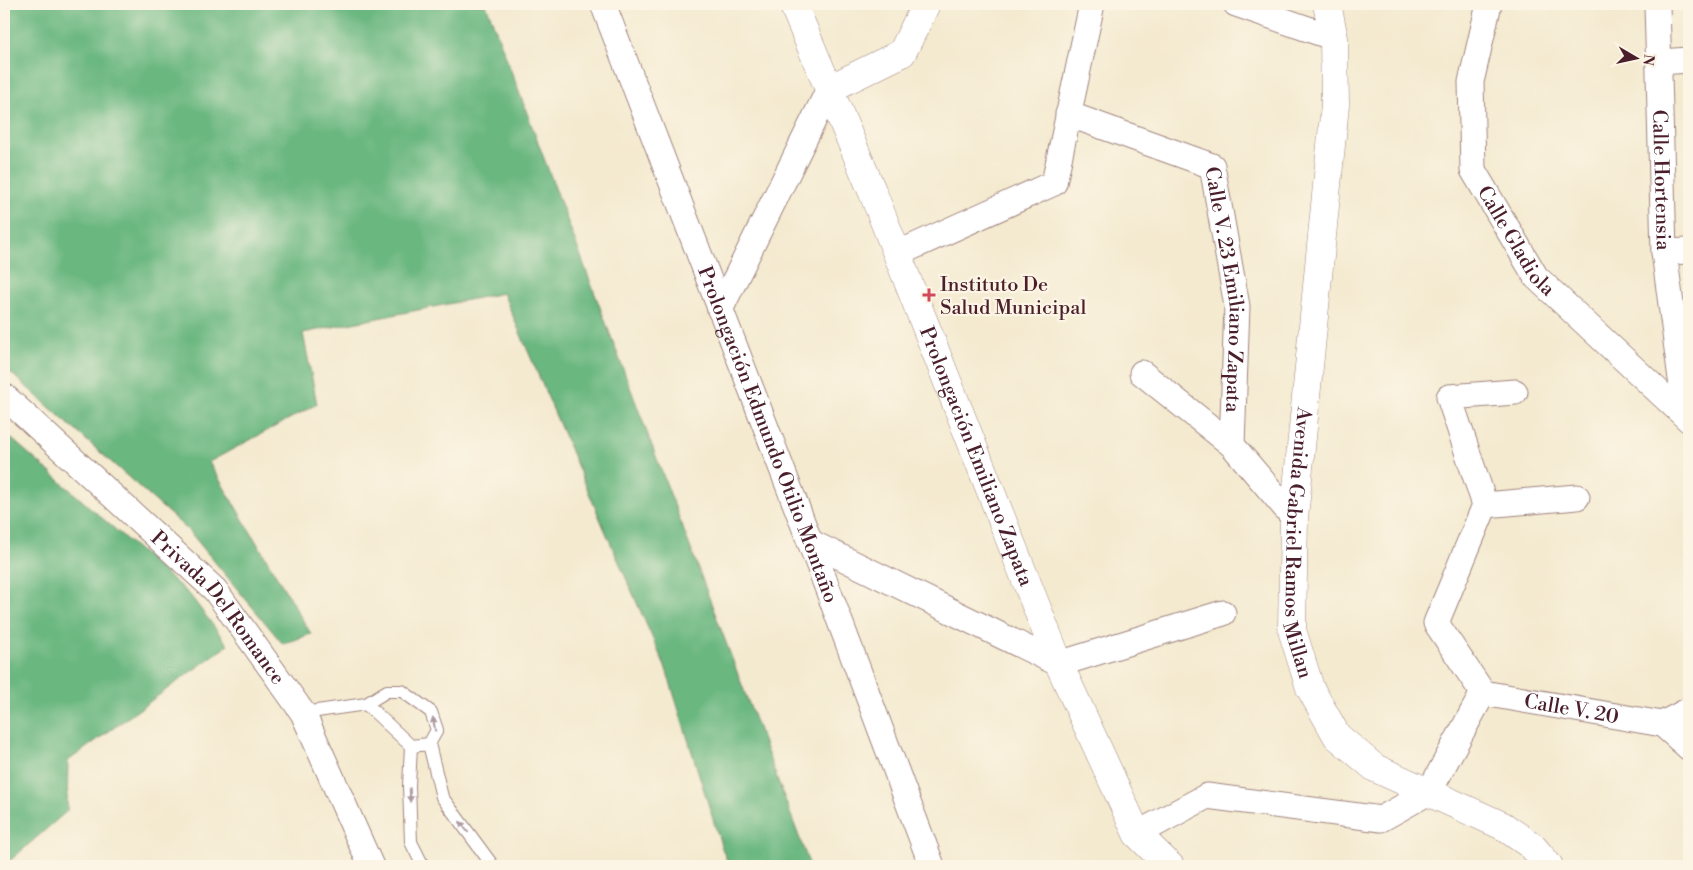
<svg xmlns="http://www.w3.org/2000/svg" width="1693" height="870" font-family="'Libre Bodoni',serif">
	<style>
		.forest { fill: #6bb780; stroke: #5a6b56 }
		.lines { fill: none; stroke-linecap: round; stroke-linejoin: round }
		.service-casing { stroke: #9f847e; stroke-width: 14 }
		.minor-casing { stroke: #9f847e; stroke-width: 27 }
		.tertiary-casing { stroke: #9f847e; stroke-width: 29 }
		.secondary-casing { stroke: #9f847e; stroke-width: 29 }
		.service { stroke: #fff; stroke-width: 12 }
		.minor { stroke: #fff; stroke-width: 25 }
		.tertiary { stroke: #fff; stroke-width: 28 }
		.secondary { stroke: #fff; stroke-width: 28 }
		.oneway { fill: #ae9aa0 }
		.poi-dot { fill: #d1495b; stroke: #fcf5e5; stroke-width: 2 }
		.labels { text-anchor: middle; stroke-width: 4.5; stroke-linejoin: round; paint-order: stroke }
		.street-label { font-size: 20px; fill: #4a1f2b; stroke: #fcf5e5 }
		.poi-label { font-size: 20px; fill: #4a1f2b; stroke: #fcf5e5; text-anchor: start }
	</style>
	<rect width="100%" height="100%" fill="#fcf5e5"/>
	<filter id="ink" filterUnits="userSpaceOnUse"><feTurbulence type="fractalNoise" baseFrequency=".02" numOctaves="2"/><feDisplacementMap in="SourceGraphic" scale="10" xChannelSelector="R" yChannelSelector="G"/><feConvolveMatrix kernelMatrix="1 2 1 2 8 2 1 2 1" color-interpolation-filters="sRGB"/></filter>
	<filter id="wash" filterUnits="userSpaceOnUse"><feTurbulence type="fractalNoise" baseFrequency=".0096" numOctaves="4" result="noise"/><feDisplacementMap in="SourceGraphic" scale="20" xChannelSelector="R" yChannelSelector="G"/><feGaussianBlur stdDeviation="1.12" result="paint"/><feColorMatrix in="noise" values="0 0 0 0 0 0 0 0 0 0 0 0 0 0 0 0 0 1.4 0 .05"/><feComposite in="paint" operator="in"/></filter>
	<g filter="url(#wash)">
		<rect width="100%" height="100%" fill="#f4ead0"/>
		<!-- forest -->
		<path class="forest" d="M4,4H486L810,866H729L722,848L666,669L604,528L503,293L303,333L317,404L209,462L311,634L283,644L189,531L4,367Z
			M4,432L190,595L228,645L68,761L67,811L4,866Z"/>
	</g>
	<g filter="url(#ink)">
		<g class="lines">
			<defs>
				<path id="service" d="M303,713L366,704L387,691H402L431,712L437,730L429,744L411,746L366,704
					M429,744L442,797L493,866
					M411,746L409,786L411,842L423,866"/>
				<g id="minor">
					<path id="s1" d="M603,4L810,542L932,866"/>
					<path d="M1236,4L1334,38"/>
					<path id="s2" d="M1489,4L1471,82L1473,170L1536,277L1689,420"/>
					<path id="s3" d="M1657,4L1664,252L1686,416"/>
					<path d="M1660,62L1689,60"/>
					<path id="s4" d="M1068,114L1212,166L1237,306L1232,445"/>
					<path d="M1664,252L1689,251"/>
					<path d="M897,254L1054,183L1092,4"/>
					<path d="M720,310L829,89"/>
					<path d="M1142,373L1232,445L1294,518"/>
					<path id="s5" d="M4,396L215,590L303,713L371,866"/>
					<path d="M1485,505L1577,497"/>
					<path d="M810,542L1059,664L1223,613"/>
					<path d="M1483,693L1436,623L1485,505L1449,397L1515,392"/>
					<path id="s6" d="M1483,693L1662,724"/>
					<path d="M1662,724L1689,748"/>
					<path d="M1662,724L1689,710"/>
					<path d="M1137,834L1207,796L1381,819L1429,792L1483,693"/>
				</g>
				<g id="tertiary">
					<path id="s7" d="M1327,4L1334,38L1335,105L1294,518L1292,630L1310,688L1337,736L1375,768L1503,826L1532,846L1549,866"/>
					<path d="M829,89L902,53L926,4"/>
				</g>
				<g id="secondary">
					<path id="s8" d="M793,4L873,193L1059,664L1137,834L1170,866"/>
				</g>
			</defs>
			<!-- service casing -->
			<use href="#service" class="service-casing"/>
			<!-- minor casing -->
			<use href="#minor" class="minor-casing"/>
			<!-- tertiary casing -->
			<use href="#tertiary" class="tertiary-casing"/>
			<!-- secondary casing -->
			<use href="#secondary" class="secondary-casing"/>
			<!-- service -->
			<use href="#service" class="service"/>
			<!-- minor -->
			<use href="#minor" class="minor"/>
			<!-- tertiary -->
			<use href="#tertiary" class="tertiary"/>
			<!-- secondary -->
			<use href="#secondary" class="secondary"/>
		</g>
		<!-- one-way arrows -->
		<defs><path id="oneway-solid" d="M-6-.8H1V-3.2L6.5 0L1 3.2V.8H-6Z" transform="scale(1.25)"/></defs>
		<g class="oneway">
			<use href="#oneway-solid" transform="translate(434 724) rotate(-100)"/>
			<use href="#oneway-solid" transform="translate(410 795) rotate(88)"/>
			<use href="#oneway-solid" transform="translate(464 827) rotate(-127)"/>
		</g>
	</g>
	<!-- markers -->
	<path class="poi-dot" d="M926.5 287.5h5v5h5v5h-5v5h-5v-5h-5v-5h5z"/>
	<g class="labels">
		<!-- street labels -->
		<g class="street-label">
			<text dy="7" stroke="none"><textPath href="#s3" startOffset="176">Calle Hortensia</textPath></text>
			<text dy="7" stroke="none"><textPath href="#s2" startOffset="251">Calle Gladiola</textPath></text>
			<text dy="7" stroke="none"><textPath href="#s4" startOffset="278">Calle V. 23 Emiliano Zapata</textPath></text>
			<text dy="7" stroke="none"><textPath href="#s1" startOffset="461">Prolongación Edmundo Otilio Montaño</textPath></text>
			<text dy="7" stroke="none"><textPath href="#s8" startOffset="488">Prolongación Emiliano Zapata</textPath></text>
			<text dy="7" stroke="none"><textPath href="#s7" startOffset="542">Avenida Gabriel Ramos Millan</textPath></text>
			<text dy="7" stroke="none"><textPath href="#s5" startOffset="302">Privada Del Romance</textPath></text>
			<text dy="7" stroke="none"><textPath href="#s6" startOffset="90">Calle V. 20</textPath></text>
		</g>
		<!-- poi labels -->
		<g class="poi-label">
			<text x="940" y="291">Instituto De<tspan x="940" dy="23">Salud Municipal</tspan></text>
		</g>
	</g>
	<!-- margin -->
	<rect width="1693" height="870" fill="none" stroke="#fcf5e5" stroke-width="20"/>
	<!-- north arrow -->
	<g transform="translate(1636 58) rotate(99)" stroke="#fcf5e5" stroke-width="4" paint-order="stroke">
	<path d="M0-4L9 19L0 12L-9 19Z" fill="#4a1f2b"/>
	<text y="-8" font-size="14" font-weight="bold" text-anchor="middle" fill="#4a1f2b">N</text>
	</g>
</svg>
